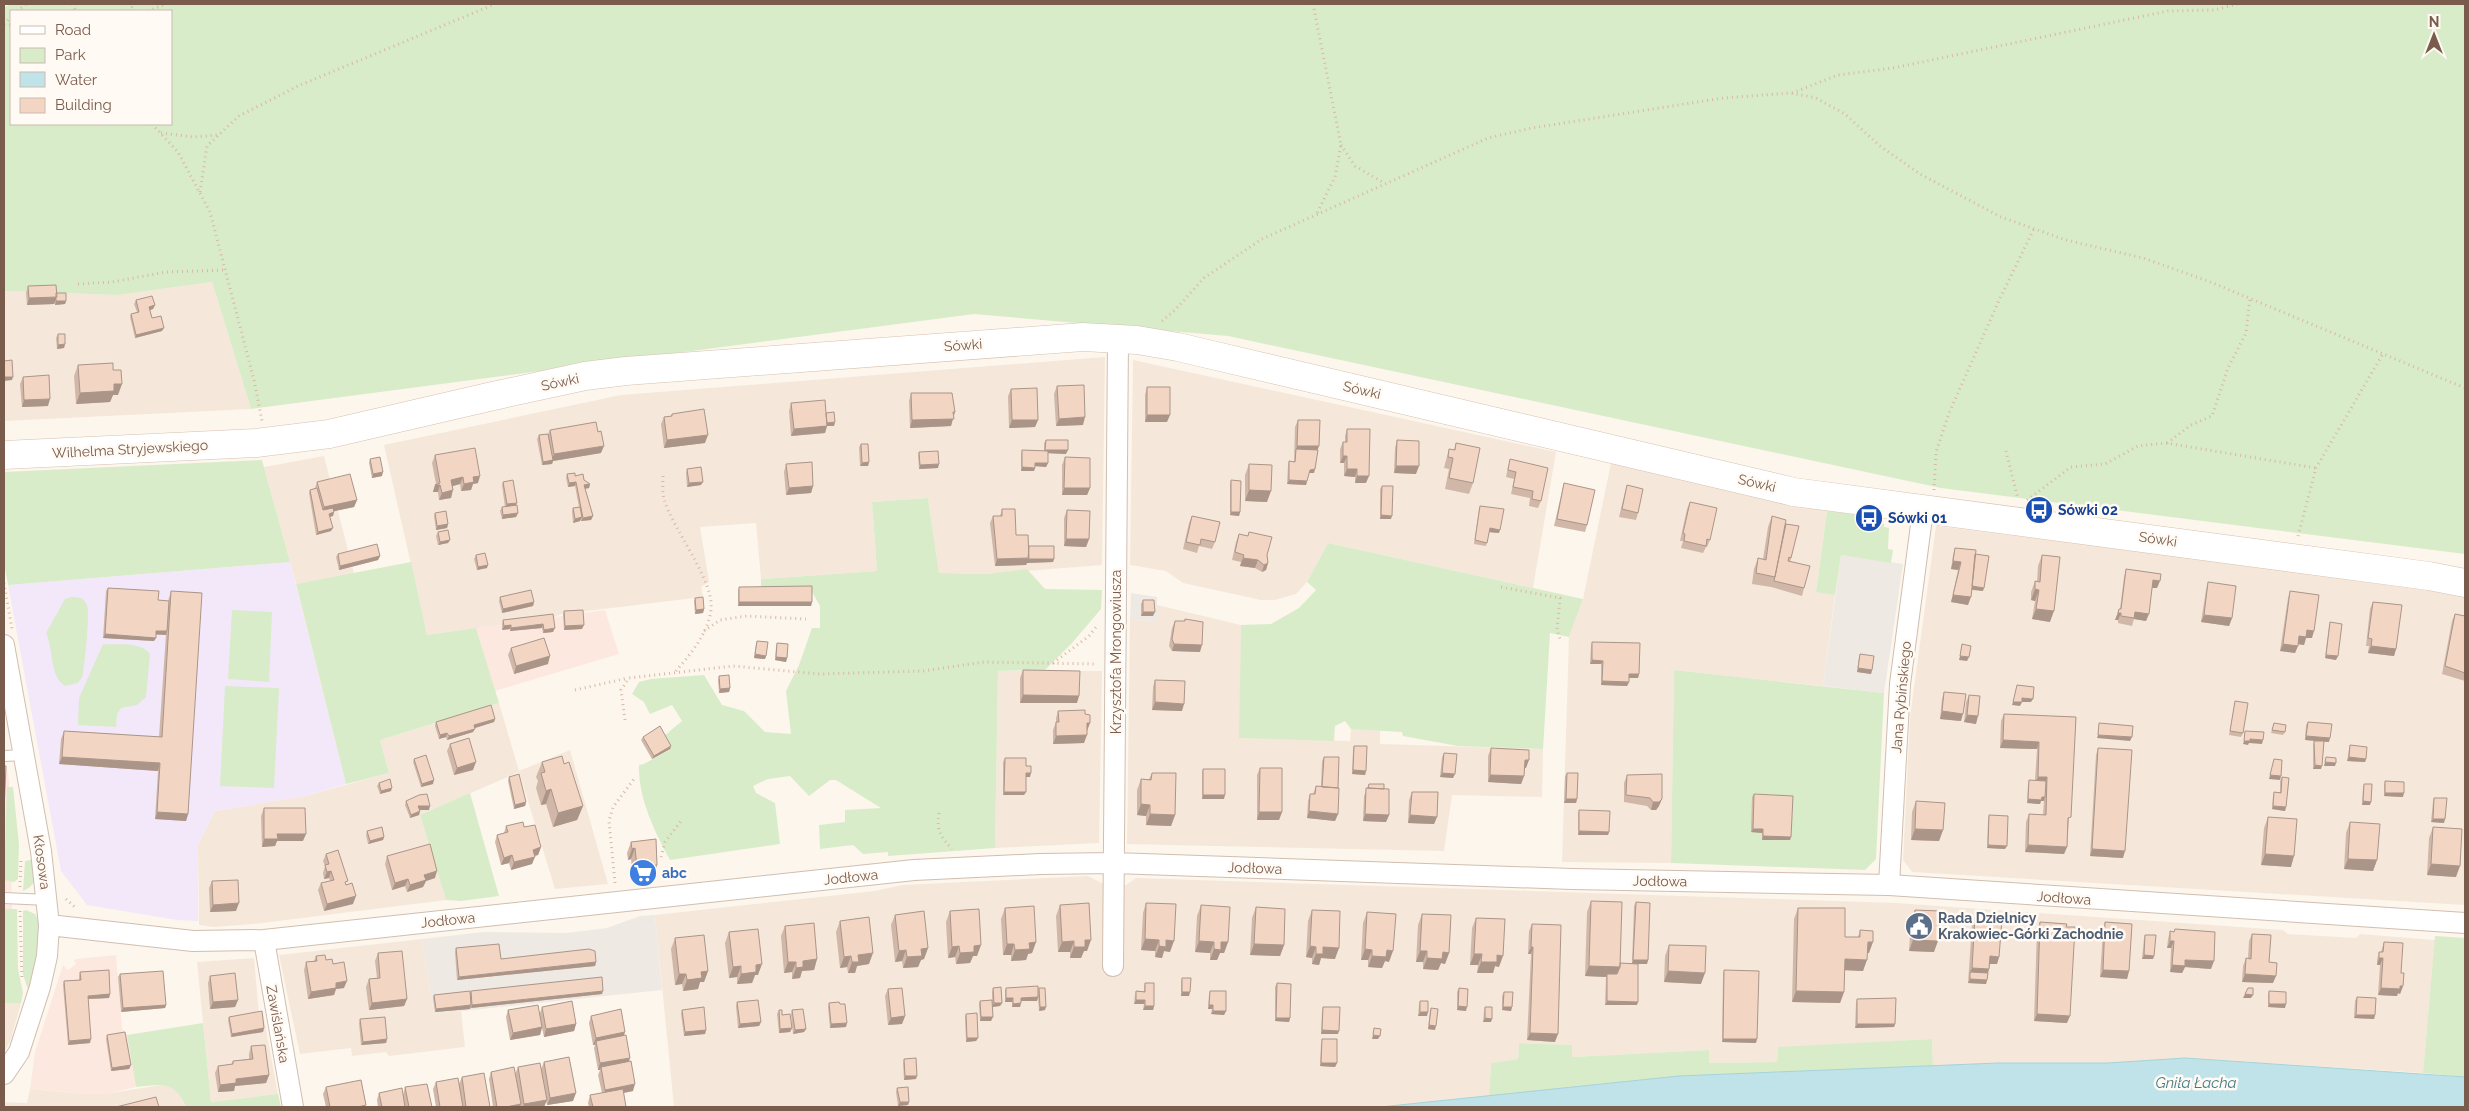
<svg xmlns="http://www.w3.org/2000/svg" width="2469" height="1111" font-family="Raleway,sans-serif">
	<style>
		.residential { fill: #f5e8da }
		.commercial { fill: #fde8e0 }
		.industrial { fill: #efe9e4 }
		.education { fill: #f3e8fa }
		.green { fill: #d8ecc9; fill-rule: evenodd }
		.water { fill: #bfe3e8; stroke: #a5d3da }
		.lines { fill: none; stroke-linecap: round; stroke-linejoin: round }
		.lane-casing { stroke: #d1beb0; stroke-width: 12 }
		.street-casing { stroke: #d1beb0; stroke-width: 22 }
		.secondary-casing { stroke: #d6c0b0; stroke-width: 29 }
		.path { stroke: #d9b8a5; stroke-width: 3; stroke-dasharray: 1 4; stroke-linecap: butt }
		.lane { stroke: #fff; stroke-width: 10 }
		.street { stroke: #fff; stroke-width: 20 }
		.secondary { stroke: #fff; stroke-width: 28 }
		.wall { fill: #d1b7a8 }
		.shaded-wall { fill: #aa9588 }
		.building { fill: #f3d5c3; stroke: #aa9588 }
		.labels { text-anchor: middle; stroke-width: 5; stroke-linejoin: round; paint-order: stroke }
		.street-label { font-size: 14px; fill: #7a5c4d; stroke: #fffaf3 }
		.transit-label { font-size: 14px; font-weight: bold; fill: #164399; stroke: #fffaf3; text-anchor: start }
		.shop-label { font-size: 14px; font-weight: bold; fill: #366cbe; stroke: #fffaf3; text-anchor: start }
		.service-label { font-size: 14px; font-weight: bold; fill: #4e5e75; stroke: #fffaf3; text-anchor: start }
		.water-label { font-size: 15px; font-style: italic; fill: #437c86; stroke: #fffaf3 }
	</style>
	<rect width="100%" height="100%" fill="#fdf6ec"/>
	<!-- residential -->
	<path class="residential" d="M212,282L251,409L4,421V291L118,295Z
		M1105,357L1102,565L987,574L939,573L928,498L872,502L877,571L761,579L756,523L700,527L708,575L709,582L701,587L703,597L562,614L552,618L427,635L384,445L621,395Z
		M1133,360L1556,452L1533,588L1328,543L1307,582L1296,594L1275,600H1261L1183,583L1166,571L1130,565Z
		M324,456L349,554V567L352,566L354,574L296,584L264,467Z
		M1611,463L1786,504L1827,511L1816,591L1835,595L1823,686L1674,670L1671,863L1562,862L1569,637L1583,599Z
		M1936,526L2364,579L2465,597V905L1912,872L1903,860L1910,717Z
		M1157,605L1241,625L1240,738L1350,741L1351,729H1380V744L1543,749L1542,797L1452,795L1444,851L1127,844L1130,620L1156,621Z
		M998,671H1102L1099,843L995,848Z
		M499,703L519,771L570,750L608,884L555,889L519,772L420,815L446,900L253,924L214,927L199,925L198,844L215,811L305,796L389,773L380,740Z
		M1088,876L1102,883L1126,885L1136,878L1896,903L2283,930L2288,934L2356,938L2360,934L2435,940L2423,1073L2185,1058L2108,1063H1998L1933,1067L1932,1039L1778,1048L1777,1062L1709,1063L1708,1050L1572,1057V1045L1519,1043L1518,1059L1491,1063L1489,1096L1380,1107H674L655,915L875,891L902,885Z
		M422,939L434,1014L461,1011L465,1047L389,1056L386,1052L352,1056L351,1048L300,1054L279,955Z
		M254,958L259,1014L263,1013L278,1094L211,1102L197,962Z
		M4,1003H21L11,1039L4,1053Z
		M168,1084L177,1091L186,1107H4V1102L27,1103L30,1089L86,1094L110,1093Z"/>
	<!-- commercial -->
	<path class="commercial" d="M605,610L619,654L495,691L476,628Z
		M4,755L9,780L12,909H4Z
		M116,955L122,1028L127,1035L136,1087L110,1093L86,1094L30,1089L35,1052L63,965L68,970L76,964L74,960L77,959Z"/>
	<!-- industrial -->
	<path class="industrial" d="M1841,555L1903,564L1884,693L1823,686Z
		M1131,593L1157,597V621L1130,620Z
		M655,915L662,990L434,1014L422,939L484,932L566,933L607,928L640,916Z"/>
	<!-- education -->
	<path class="education" d="M290,562L346,784L305,796L215,811L198,844V921L177,920L87,905L61,871L8,585Z"/>
	<!-- green -->
	<path class="green" d="M12,4H2465V554L1941,488L1228,336L974,314L251,409L212,282L118,295L4,291V7ZM11,11H171V124H11Z
		M262,460L290,562L8,585L4,563V472Z
		M928,498L939,573L987,574L1027,569L1045,589L1102,590L1101,609L1072,643L1045,670L998,671L995,848L888,856V852L863,854L853,845L820,849L819,825L845,822V810L881,808L836,780H830L809,796L790,776L768,779L753,786L756,793L775,803L780,844L670,860C654,831 638,797 639,765L644,764L669,750L663,737L682,721L672,705L650,714L644,702L632,694L639,682L651,679L704,675L722,705L744,711L765,732L791,734L786,691L799,665L812,628H820V606L811,590H761V579L877,571L872,502Z
		M1827,511L1867,516V521L1884,524V527L1889,528L1888,549L1893,550L1891,563L1841,555L1835,595L1816,592Z
		M1328,543L1583,599L1569,637L1550,633L1543,749L1458,746L1403,736L1402,732L1351,729L1345,721L1335,726L1334,741L1239,738L1241,625L1271,624L1299,608L1316,590L1307,582Z
		M411,562L427,635L476,628L499,703L380,740L389,773L346,784L296,584Z
		M71,597C78,597 84,597 87,605C90,611 85,663 83,673C83,677 80,680 78,683L65,686C49,676 54,650 46,633L65,599Z
		M232,610L272,612L269,682L228,679Z
		M103,644C118,645 141,641 150,654L146,697L137,705L121,708L117,714L116,727L78,725L79,698Z
		M1674,670L1884,693L1876,859L1865,870L1671,863Z
		M225,686L279,688L274,788L220,786Z
		M7,787H13L19,844L18,879L14,882L4,880Z
		M470,793L499,896L461,901L446,900L420,815Z
		M35,859C36,873 39,884 23,891L25,861Z
		M4,909H17L18,969L23,993L21,1003H4Z
		M26,910L35,914C46,931 33,975 29,993L23,974V911Z
		M2435,936L2465,938V1077L2423,1073Z
		M203,1023L211,1102L278,1094L281,1107H186C173,1079 163,1085 136,1087L127,1035Z
		M1932,1039L1933,1067L1679,1076L1489,1096L1491,1063L1518,1059L1519,1043L1572,1045V1057L1709,1050V1063L1777,1062L1778,1047Z"/>
	<!-- water -->
	<path class="water" d="M2185,1058L2465,1077V1107H1380L1679,1076L1998,1063H2108Z"/>
	<g class="lines">
		<defs>
			<path id="lane" d="M4,756L24,755
				M4,898L48,900"/>
			<path id="street" d="M4,645L41,851L49,925L47,956L40,987L19,1052L4,1074
				M1889,885L1900,684L1923,510
				M49,925L193,941L264,940L914,870L1040,864L1114,863L1572,879L1889,885L2465,923
				M264,940L293,1107
				M1113,966L1118,339"/>
			<path id="secondary" d="M4,455L256,443L329,434L493,396L585,376L626,371L1083,337L1137,340L1178,347L1794,492L2429,576L2465,583"/>
		</defs>
		<!-- lane casing -->
		<use href="#lane" class="lane-casing"/>
		<!-- street casing -->
		<use href="#street" class="street-casing"/>
		<!-- secondary casing -->
		<use href="#secondary" class="secondary-casing"/>
		<!-- path -->
		<path class="path" d="M72,4L76,11
			M1313,4L1341,145L1335,177L1317,213
			M17,11L26,4
			M128,11L135,4
			M148,11L166,4
			M4,24L11,17
			M4,25H11
			M1792,93L1838,75L1893,68L2168,11L2214,10L2238,4
			M152,124L178,152L210,212L254,380L262,421
			M161,133L193,137L218,135
			M1341,145L1355,166L1384,183
			M200,192L207,146L239,116L298,86L495,4
			M78,284L112,282L166,272L226,270
			M1162,321L1176,309L1204,278L1262,239L1488,138L1532,128L1723,98L1791,93L1816,98L1845,114L1880,146L1920,174L2001,217L2066,240L2143,258L2208,281L2465,388
			M2167,443L2191,425L2212,416L2228,368L2246,333L2250,298
			M2006,451L2018,499
			M663,476C663,484 662,493 664,499C673,530 714,580 711,609C709,632 690,655 675,672
			M1934,490L1936,452L1949,413L2001,296L2034,229
			M2027,500L2071,467L2105,464L2138,446L2166,443L2316,468
			M2298,536L2316,468L2384,352
			M4,583L12,629
			M1501,587L1560,598L1557,630L1561,642
			M704,631L720,620L747,616L806,619
			M1053,663L1089,636L1096,627
			M575,690L628,678
			M625,720L621,690L629,678L733,666L820,674L923,671L984,662L1097,664
			M939,813C936,830 941,837 952,849
			M661,857L665,842L681,821
			M615,883L609,821L613,807L634,779
			M20,887L21,861
			M66,899L76,908
			M20,911L22,979"/>
		<!-- lane -->
		<use href="#lane" class="lane"/>
		<!-- street -->
		<use href="#street" class="street"/>
		<!-- secondary -->
		<use href="#secondary" class="secondary"/>
	</g>
	<!-- wall -->
	<path class="wall" d="M28,286L56,293L66,301L65,304L55,305V303L54,304L27,305L26,293Z
		M136,300L155,305L153,309L150,310L152,318L162,331L135,338L130,317L131,314L137,312L134,304Z
		M58,334L65,344L64,348L57,349L56,338Z
		M78,365L113,370L118,395H113L110,402L76,404L74,376Z
		M23,377L48,406L22,407L20,384Z
		M1057,386L1083,425L1056,426L1054,394Z
		M1147,387L1167,422H1145V395Z
		M1011,389L1038,420L1035,427L1009,428L1008,396Z
		M911,393L953,417L951,426L910,428L909,401Z
		M791,403L826,413L835,422L834,426H827L825,433L791,436L789,411Z
		M672,414L705,443L664,448L661,424L664,417L671,416Z
		M1298,420L1318,450L1314,473H1309L1306,485L1287,484L1288,465L1289,461L1294,462L1295,427Z
		M1347,429L1366,483H1355V477L1344,476V463H1340V449L1343,442H1345V436Z
		M550,430L601,453L553,461L552,464L542,465L537,439L539,435L548,434Z
		M1046,440L1066,454L1048,453V463L1046,467L1035,466L1034,471H1021V454L1022,450L1044,451V443Z
		M1397,440L1416,474L1394,473L1395,448Z
		M1456,443L1473,483L1469,494L1445,489L1449,469L1444,468L1446,460L1449,449L1454,450Z
		M861,444L869,462L868,466H860L859,447Z
		M919,452L938,468L919,469L918,455Z
		M435,455L478,483L473,484L471,490L461,491L460,484L453,486L451,498L439,500L438,492H433L435,485L436,484L432,463Z
		M1065,457L1090,488L1087,495H1062V465Z
		M370,459L382,476L372,478L369,463Z
		M1510,459L1541,501L1538,508L1529,506L1530,498L1511,494L1514,479L1506,477L1508,467Z
		M786,464L813,486L811,493L786,495L784,472Z
		M1249,464L1267,502L1245,501V475Z
		M687,469L701,485L687,487L686,473Z
		M567,474L575,476L584,480L590,484L589,488L585,489L593,516L591,520L581,521V519L580,521L573,523L572,511L573,508L579,507L575,486L568,487L566,478Z
		M1231,480L1240,512L1239,516L1230,515V484Z
		M317,482L357,500L354,507L334,511L333,516L330,517L331,531L316,535L309,493L310,490L315,488Z
		M503,482L516,505L518,513L516,517L502,519L500,511L502,507H505L502,485Z
		M1564,483L1587,525L1585,532L1554,526L1562,491Z
		M1627,485L1638,513L1636,520L1619,517L1625,492Z
		M1382,486L1391,519H1380V489Z
		M1690,502L1710,540L1707,547H1706L1703,553L1681,548L1683,541H1680L1687,509Z
		M1480,506L1499,533L1489,532L1486,546L1474,544L1479,509Z
		M1002,509L1016,535L1029,546L1054,559L1053,562L1027,563L1026,565L995,566L990,523L993,516H1000Z
		M1067,510L1089,539L1086,547L1064,546V518Z
		M435,513L448,524L447,528L436,530L434,516Z
		M1192,516L1215,542L1212,549L1199,546L1197,553L1183,549L1189,523Z
		M1772,516L1786,524L1791,558L1790,562L1804,588L1802,596L1771,587L1752,584L1754,569L1758,558L1763,559L1768,527Z
		M438,532L450,540L448,543L438,545L436,536Z
		M1249,532L1267,555L1268,563L1266,570L1262,572L1255,568L1240,566L1241,562L1232,560L1236,542L1239,534L1248,536Z
		M1955,548L1975,554L1983,591L1971,590L1968,605L1951,602L1958,570L1951,569L1953,555Z
		M338,554L380,556L378,560L339,570L336,557Z
		M476,555L487,568L477,570L474,559Z
		M2042,555L2050,622L2032,619L2035,601L2031,600V592L2035,581L2037,582L2038,566Z
		M2126,569L2157,588H2152L2146,621L2134,619L2132,626L2118,623V620H2115L2119,609H2120L2124,577Z
		M2208,582L2232,618L2229,626L2201,622L2206,590Z
		M739,587L812,602L811,606H738V591Z
		M108,588L158,600L168,601L171,591L188,814L186,821L155,819L158,771L59,764L61,739L64,731L159,737L166,634V635H156L154,641L103,638L106,591Z
		M2290,591L2312,638H2306L2304,645L2298,644L2295,653L2280,651L2288,598Z
		M500,597L534,602L533,606L502,613L499,601Z
		M695,598L704,609L703,613L695,614L694,601Z
		M1143,600L1153,616H1141V604Z
		M2373,602L2396,649L2394,656L2368,653L2369,646H2366L2370,609Z
		M564,611L582,629L564,630L563,614Z
		M553,614V632L543,633L542,628L510,631V629L502,630V624L503,620Z
		M2455,614L2465,616V681L2442,674L2452,621Z
		M1185,619L1200,652L1172,651L1169,646L1172,628L1175,621H1184Z
		M2330,622L2336,660L2325,658L2329,626Z
		M757,641L766,656L765,659L754,658L756,644Z
		M1592,642L1639,674L1638,678H1629V682L1627,686L1601,685V664H1590L1591,646Z
		M777,643L787,658L786,662L775,660L776,647Z
		M511,648L548,664L514,674L508,655Z
		M1860,654L1872,670L1871,674L1857,672L1859,657Z
		M1023,670L1077,703H1020V678Z
		M719,676L730,688L729,692L719,693L718,680Z
		M1155,680L1182,711L1152,710L1153,687Z
		M1944,692L1961,721L1940,719L1942,699Z
		M1969,695L1976,724L1964,722L1966,702Z
		M2235,701L2243,733L2241,737L2229,735Z
		M1058,711L1085,714L1087,731L1084,743L1053,744V730L1056,722V718Z
		M2004,714L2076,717L2067,847L2064,854L2025,852L2026,822L2029,814L2043,815L2044,800L2041,801L2040,804L2027,803L2028,784L2029,780H2035L2037,749L2000,748L2001,721Z
		M495,719L494,722L474,728L473,732L447,740L446,737L439,739L435,726L436,722Z
		M2308,722L2329,742L2305,740L2306,725Z
		M2274,723L2285,732L2283,735L2271,733Z
		M643,737L671,746L670,749L652,759L641,740Z
		M2314,741L2321,769H2313V745Z
		M450,744L473,770L454,775L447,751Z
		M2350,745L2366,759L2365,762L2347,761L2349,749Z
		M1354,746L1366,771L1365,775L1352,774L1353,749Z
		M1491,748L1526,768H1524V776L1521,784L1488,782V756Z
		M2098,748L2123,858L2090,856L2096,755Z
		M1444,753L1453,778L1440,777L1442,757Z
		M1324,757L1338,788V814L1335,821L1307,818L1308,801L1310,794H1313L1316,786L1321,787L1322,761Z
		M1005,758L1026,766L1030,777H1026V792L1024,795H1003V762Z
		M414,759L433,784L421,787L413,762Z
		M542,762L564,764L583,806L577,820L553,827L546,804L541,805L536,788L538,781L536,777Z
		M1260,768L1282,812L1279,820H1257V775Z
		M1203,769L1224,799H1202V773Z
		M1152,773L1175,815L1171,826L1146,825V816L1137,815V790L1141,779H1149Z
		M1567,773L1577,799L1576,803H1564L1565,776Z
		M1627,775L1659,806L1656,810H1651L1647,806L1624,802V783Z
		M509,777L526,802L525,806L514,809L508,781Z
		M2282,777L2286,807L2285,811L2272,809L2273,796L2274,792H2280V781Z
		M2385,781L2403,797L2384,796V785Z
		M379,783L391,791L380,794L377,786Z
		M1369,784L1384,789L1389,815L1386,822L1363,821L1364,796Z
		M2364,784L2370,805H2362L2363,788Z
		M1412,792L1437,817L1434,824L1408,823L1409,800Z
		M1754,794L1791,837L1790,840H1762V833L1751,832L1752,797Z
		M2434,798L2444,823L2431,822L2433,801Z
		M406,801L429,810H420L419,815L410,818L405,805Z
		M1916,801L1943,830L1939,841L1911,840L1912,812Z
		M264,808L303,841H277L275,846L262,847L261,816Z
		M1579,810L1609,832L1608,835H1578V813Z
		M1989,815L2005,849L1987,848L1988,819Z
		M2268,817L2291,867L2261,865L2264,828Z
		M2350,822L2377,860L2373,871L2344,869L2346,833Z
		M506,826L524,827L541,847L538,855L534,856L532,864L511,870L509,863L501,865L495,842L497,835L504,833Z
		M2433,827L2456,877L2427,875L2429,838Z
		M367,831L384,837L383,840L368,844L366,835Z
		M631,842L657,865L653,876L633,878L631,859L628,860L627,853Z
		M326,854L347,885L353,904L324,911L318,890L321,883L330,881L329,878L324,879L323,873L325,866L323,861Z
		M387,856L435,878L426,881L423,887L407,892L405,886L392,890L385,864Z
		M212,881L236,911L210,912L209,888Z
		M1591,901L1620,963H1632L1634,906L1636,902L1648,960L1647,964H1638L1637,1005H1605L1606,977L1585,976L1587,912Z
		M1146,903L1170,952L1164,951L1162,958L1155,957V951L1141,950L1143,913Z
		M1060,905L1087,951H1084L1081,958H1070V952H1058L1056,916Z
		M1201,905L1228,942L1224,953H1220L1217,960H1210V953L1195,952L1197,916Z
		M1256,907L1284,945L1280,956L1250,955L1252,918Z
		M1005,908L1036,942L1032,953L1028,954L1026,960L1011,961V955H1003L1001,919Z
		M1798,908L1845,937H1858L1860,930L1869,953H1867L1863,971L1844,970V992L1840,1003L1792,1002L1794,919Z
		M1312,910L1335,959L1321,958L1319,965L1312,964V958L1306,957L1308,921Z
		M1915,910L1934,952L1909,951L1911,921Z
		M950,911L977,956H973L970,963L956,964L955,957L948,958L946,922Z
		M1367,912L1389,962L1385,961L1382,968L1368,967V960H1361L1363,923Z
		M1422,914L1449,953L1445,964L1441,963L1438,970L1423,969V962H1416L1418,925Z
		M895,915L928,948L924,959L921,960L918,967L903,968L902,961L895,962L891,925Z
		M1975,917L1999,957L1997,964H1990L1986,984L1968,983L1972,924Z
		M1476,918L1499,967L1495,966L1493,973H1477L1478,965H1470L1472,928Z
		M840,921L869,964L857,966L855,973H848L847,967L840,968L836,932Z
		M2040,922L2067,1023L2034,1021L2037,929Z
		M2105,922L2129,971L2127,979L2100,977L2103,930Z
		M1532,924L1555,1042L1527,1040L1531,954H1528L1529,931Z
		M785,926L817,959L814,970L802,971L800,978L792,979V972L784,973L781,936Z
		M2175,929L2211,969L2185,967L2182,973L2170,972L2171,948H2167L2168,939L2170,931L2174,932Z
		M729,932L758,975H755L752,983L737,984V977L729,978L725,943Z
		M2252,934L2269,962L2273,983L2242,982L2243,966L2246,958H2248L2249,941Z
		M2145,935L2154,956L2153,959H2142L2144,938Z
		M675,938L708,971L704,982H700L698,989L683,991L682,984L675,985L671,949Z
		M2384,942L2401,973L2403,986L2400,994L2398,993L2397,996L2378,995L2380,965H2377V960L2379,952H2381Z
		M1669,945L1701,984L1664,982L1665,956Z
		M456,948L501,959L596,962L595,966L457,980L455,952Z
		M378,953L407,999L404,1006L369,1010L366,987L369,979L377,978L375,961Z
		M316,956L326,960L333,964L344,988L336,989L334,995L308,999L304,970L306,962L314,961Z
		M1724,970L1756,1043L1722,1042L1723,974Z
		M80,972L110,994L109,998L88,999L90,1043L68,1045L63,985L64,981L79,980V976Z
		M120,974L166,1005L165,1008L121,1012L118,977Z
		M210,976L238,1000L235,1007L210,1009L208,983Z
		M1182,978L1189,996H1181V982Z
		M1145,983L1154,1006L1153,1010H1143L1144,1004H1134L1135,995L1136,991H1144V987Z
		M1277,983L1290,1018L1289,1022L1275,1021V987Z
		M993,988L1002,1003L1000,1006L992,1007L991,1021H980L979,1004L980,1001L992,1000V992Z
		M1006,988L1038,991L1039,988L1045,1010L1039,1011L1038,998L1037,1001H1021L1020,1007H1012V1002H1005V991Z
		M1459,988L1466,1011L1457,1010V992Z
		M888,989L905,1016L902,1024L888,1025L885,996Z
		M471,991L602,994L471,1008V1007L470,1009L435,1012L433,998L434,995L470,993Z
		M1210,991L1226,1011L1224,1015L1211,1014L1212,1009H1208L1209,995Z
		M2269,991L2285,1008L2268,1007V995Z
		M1504,992L1512,1007L1511,1011L1502,1010V996Z
		M2357,997L2375,1015L2374,1019L2354,1018L2355,1001Z
		M1857,999L1895,1024L1894,1027L1855,1028L1856,1003Z
		M1420,1001L1427,1016H1418L1419,1005Z
		M737,1002L761,1022L759,1026L738,1028L736,1006Z
		M829,1003L846,1027L830,1028L828,1007Z
		M542,1007L576,1024L574,1031L544,1037L542,1028L540,1035L510,1040L506,1017L508,1010L540,1013Z
		M1323,1007L1338,1034H1321L1322,1011Z
		M1485,1007L1491,1022H1483L1484,1011Z
		M1431,1008L1435,1030L1428,1029L1430,1011Z
		M682,1010L706,1030L705,1034L684,1036L681,1014Z
		M779,1010L792,1028L790,1032L779,1033L777,1014Z
		M792,1010L806,1029L804,1032L793,1034L791,1014Z
		M966,1014L978,1038L976,1041L966,1042L965,1017Z
		M591,1016L624,1035L629,1061L633,1091L623,1093L626,1107H589L588,1103L590,1095L602,1093L598,1075L600,1070H598L594,1048L595,1045H593L589,1023Z
		M229,1017L264,1028L263,1032L231,1037L228,1020Z
		M360,1019L387,1039L386,1043L361,1045L359,1023Z
		M107,1035L131,1065L129,1069L111,1071L106,1039Z
		M1322,1039L1337,1063L1335,1067L1320,1066L1321,1043Z
		M251,1046L269,1075L266,1083L235,1086L234,1091L218,1092L215,1073L218,1066L231,1065L233,1061L249,1059V1054Z
		M904,1059L916,1079L904,1080L903,1063Z
		M544,1062L573,1101L547,1105L546,1101L544,1107H521L520,1105V1107H493L489,1079L491,1072L515,1074L518,1067L541,1069Z
		M462,1077L490,1107H436L433,1089L436,1082L459,1084Z
		M326,1087L366,1107H326L323,1094Z
		M405,1087L432,1107H378L377,1100L379,1093L403,1095Z
		M897,1088L909,1102L908,1105L898,1106L896,1092Z"/>
	<!-- shaded-wall -->
	<path class="shaded-wall" d="M57,297L54,304L27,305L29,298Z
		M56,301H66L65,304L55,305Z
		M155,305L153,309L147,311L149,307Z
		M164,328L162,331L135,338L136,335Z
		M65,344L64,348L57,349L58,345Z
		M4,377H13L12,380L4,381Z
		M114,384H122L118,395H113L110,402L76,404L80,393Z
		M50,399L48,406L22,407L24,400Z
		M955,412L951,426L910,428L912,420Z
		M1147,415H1170L1167,422H1145Z
		M1085,417L1083,425L1056,426L1059,419Z
		M1012,420H1038L1035,427L1009,428Z
		M835,422L834,426H827L825,433L791,436L794,429L825,423Z
		M708,435L705,443L664,448L667,440Z
		M604,446L601,453L553,461L552,464L542,465L543,462L552,460L554,454Z
		M1297,446H1319L1316,454L1296,449Z
		M1045,450H1068L1066,454L1044,453Z
		M1343,456H1347L1344,463H1340Z
		M869,462L868,466H860L862,463Z
		M1035,463H1048L1046,467L1034,466Z
		M939,464L938,468L919,469L920,465Z
		M1396,466H1419L1416,474L1394,473Z
		M1022,467L1035,468L1034,471H1021Z
		M1315,469L1314,473H1308L1310,470Z
		M1347,469H1357L1355,477L1344,476Z
		M383,472L382,476L372,478L373,474Z
		M480,476L478,483L473,484L471,490L461,491L464,484L473,477Z
		M1357,476H1369L1366,483H1355Z
		M463,477L460,484L449,487L451,480Z
		M1289,480L1307,481L1306,485L1287,484Z
		M576,482L575,486L568,487L569,483Z
		M703,482L701,485L687,487L689,483Z
		M590,484L589,488L583,489L584,485Z
		M435,485H440L438,492H433Z
		M813,486L811,493L786,495L789,488Z
		M1064,488H1090L1087,495H1062Z
		M453,490L451,498L439,500L442,493Z
		M1249,490L1271,491L1267,502L1245,501Z
		M357,500L354,507L321,514L324,507Z
		M517,503L515,507L505,508L507,504Z
		M334,512L333,516L328,517L329,514Z
		M1231,512H1240L1239,516L1230,515Z
		M518,513L516,517L502,519L503,515Z
		M1381,515L1392,516L1391,519H1380Z
		M593,516L591,520L581,521L583,518Z
		M582,517L580,521L573,523L575,519Z
		M448,524L447,528L436,530L437,526Z
		M333,528L331,531L316,535L318,532Z
		M1490,528L1500,530L1499,533L1488,532Z
		M1066,539H1089L1086,547L1064,546Z
		M450,540L448,543L438,545L440,542Z
		M380,556L378,560L339,570L340,566Z
		M1029,558L1054,559L1053,562L1027,563L1026,565L995,566L997,559Z
		M1243,558L1258,560L1255,568L1240,566Z
		M1953,561L1961,562L1958,570L1951,569Z
		M1268,563L1266,570L1262,572L1264,565Z
		M488,565L487,568L477,570L478,567Z
		M2153,580L2160,581L2157,588H2151Z
		M1970,586L1984,588L1983,591L1969,589Z
		M2035,589L2039,590L2035,601L2031,600Z
		M1953,595L1971,597L1968,605L1951,602Z
		M534,602L533,606L502,613L503,609Z
		M739,602H812L811,606H738Z
		M704,609L703,613L695,614L696,610Z
		M2036,609L2054,611L2050,622L2032,619Z
		M1143,612H1155L1153,616H1141Z
		M2135,612L2149,614L2146,621L2134,619Z
		M2118,613H2121L2118,620H2115Z
		M2204,615L2232,618L2229,626L2201,622Z
		M543,624L542,628L510,631L511,628Z
		M511,625L510,629L502,630L504,626Z
		M584,625L582,629L564,630L565,626Z
		M555,628L553,632L543,633L544,630Z
		M2307,630L2314,631L2312,638H2306L2304,645L2297,644L2299,636Z
		M156,631H167L166,635L155,634Z
		M105,634L156,638L154,641L103,638Z
		M1174,644L1202,645L1200,652L1172,651Z
		M2283,644L2298,646L2295,653L2280,651Z
		M2371,646L2396,649L2394,656L2368,653Z
		M755,654L766,656L765,659L754,658Z
		M2326,655L2338,656L2336,660L2325,658Z
		M550,656L548,664L514,674L516,666Z
		M1960,656L1969,657L1967,661L1959,660Z
		M776,657L787,658L786,662L775,660Z
		M1592,660L1603,661L1601,664H1590Z
		M1858,668L1872,670L1871,674L1857,672Z
		M1629,674H1639L1638,678H1628Z
		M1602,681L1629,682L1627,686L1601,685Z
		M730,688L729,692L719,693L720,689Z
		M1023,695L1079,696L1077,703H1020Z
		M2022,698L2033,699L2031,702H2021Z
		M1155,702L1184,704L1182,711L1152,710Z
		M2013,702H2022L2020,706L2012,705Z
		M1942,711L1963,714L1961,721L1940,719Z
		M1967,715L1978,716L1976,724L1964,722Z
		M495,719L494,722L472,729L474,725Z
		M1087,723H1090L1087,731H1084Z
		M475,729L473,732L447,740L449,736Z
		M447,733L446,737L439,739L440,735Z
		M1087,735L1084,743L1053,744L1056,736Z
		M2098,735L2132,737L2130,741L2097,738Z
		M2306,736L2330,738L2329,742L2305,740Z
		M2250,739L2263,740L2262,744L2249,743L2248,745L2243,744L2244,741Z
		M2003,740L2039,742L2037,749L2000,748Z
		M671,746L670,749L652,759L654,756Z
		M62,757L160,763L158,771L59,764Z
		M2349,757L2366,759L2365,762L2347,761Z
		M1525,760H1529L1526,768H1522Z
		M476,762L473,770L454,775L457,768Z
		M2325,762L2336,763L2335,766H2324Z
		M2315,765L2322,766L2321,769H2313Z
		M1353,770L1366,771L1365,775L1352,774Z
		M1026,773H1031L1030,777H1025Z
		M1442,773L1455,774L1453,778L1440,777Z
		M1490,775L1524,776L1521,784L1488,782Z
		M2270,775L2281,776L2280,780L2269,779Z
		M2038,777H2047L2045,785L2035,784Z
		M434,780L433,784L421,787L422,784Z
		M392,788L391,791L380,794L381,791Z
		M551,789L546,804L541,805L546,791Z
		M1004,792H1026L1024,795H1003Z
		M2385,793H2404L2403,797L2384,796Z
		M1203,795H1225L1224,799H1202Z
		M2042,797H2045L2044,801H2041L2040,804L2027,803L2028,799Z
		M1566,799H1577L1576,803H1564Z
		M1662,799L1659,806L1656,810H1651L1653,802Z
		M2363,801L2371,802L2370,805H2362Z
		M526,802L525,806L514,809L515,805Z
		M1141,804L1150,805L1146,816L1137,815Z
		M418,806H430L429,810H417Z
		M583,806L577,820L553,827L558,813Z
		M2273,806L2286,807L2285,811L2272,809Z
		M420,811L419,815L410,818L411,815Z
		M1309,811L1338,814L1335,821L1307,818Z
		M157,812L188,814L186,821L155,819Z
		M1259,812H1282L1279,820H1257Z
		M1150,814L1175,815L1171,826L1146,825Z
		M1365,814L1389,815L1386,822L1363,821Z
		M1410,815L1437,817L1434,824L1408,823Z
		M2433,819H2445L2444,823L2431,822Z
		M1753,829H1763L1762,833L1751,832Z
		M1915,829L1943,830L1939,841L1911,840Z
		M1579,831L1609,832L1608,835H1578Z
		M277,834H306L303,841H277L275,846L262,847L264,839Z
		M1763,836L1791,837L1790,840H1762Z
		M384,837L383,840L368,844L370,841Z
		M1988,845L2007,846L2005,849L1987,848Z
		M2028,845L2067,847L2064,854L2025,852Z
		M541,847L538,855L530,857L533,850Z
		M635,848L631,859L628,860L632,849Z
		M2092,849L2125,851L2123,858L2090,856Z
		M2265,854L2294,856L2291,867L2261,865Z
		M512,855L509,863L501,865L504,858Z
		M535,857L532,864L511,870L514,862Z
		M2348,859L2377,860L2373,871L2344,869Z
		M2431,864L2460,866L2456,877L2427,875Z
		M657,865L653,876L633,878L637,867Z
		M331,871L329,878L324,879L327,872Z
		M437,871L435,878L426,881L423,887L407,892L410,885L424,875Z
		M408,879L405,886L392,890L395,883Z
		M356,896L353,904L324,911L327,904Z
		M239,903L236,911L210,912L213,905Z
		M1145,939L1159,940L1155,951L1141,950Z
		M1085,940H1091L1087,951H1084L1081,958H1070L1074,947Z
		M1166,940L1174,941L1170,952L1164,951L1162,958L1155,957L1159,946Z
		M1913,940L1938,941L1934,952L1909,951Z
		M1074,941L1070,952H1058L1062,942Z
		M1199,941L1214,942L1210,953L1195,952Z
		M2170,941H2174L2171,948H2167Z
		M1036,942L1032,953L1028,954L1026,960L1011,961L1015,950L1029,943Z
		M1221,942H1228L1224,953H1220L1217,960H1210L1214,949Z
		M1868,942H1873L1869,953H1864Z
		M1007,944H1014L1011,955H1003Z
		M1254,944L1284,945L1280,956L1250,955Z
		M981,945L977,956H973L970,963L956,964L960,953L974,946Z
		M959,946L955,957L948,958L952,947Z
		M1310,946L1316,947L1312,958L1306,957Z
		M1323,947L1339,948L1335,959L1321,958L1319,965L1312,964L1316,954Z
		M1531,947H1533L1531,954H1528Z
		M928,948L924,959L921,960L918,967L903,968L907,957L921,949Z
		M1365,949L1372,950L1368,960H1361Z
		M906,950L902,961L895,962L899,951Z
		M1387,950L1393,951L1389,962L1385,961L1382,968L1368,967L1372,956Z
		M1420,951H1427L1423,962H1416Z
		M1443,952L1449,953L1445,964L1441,963L1438,970L1423,969L1427,958Z
		M873,953L869,964L857,966L855,973H848L852,962L858,955Z
		M1474,954H1482L1478,965H1470Z
		M1497,955L1503,956L1499,967L1495,966L1493,973H1477L1481,962Z
		M2144,955L2154,956L2153,959H2142Z
		M851,956L847,967L840,968L844,957Z
		M1990,956L1999,957L1997,964H1988Z
		M2379,958H2383L2380,965H2377Z
		M817,959L814,970L802,971L800,978L792,979L796,968L803,961Z
		M1845,959L1867,960L1863,971L1841,970Z
		M1633,960H1648L1647,964H1632Z
		M2185,960L2214,961L2211,969L2185,967L2182,973L2170,972L2172,965Z
		M596,962L595,966L457,980L459,977Z
		M788,962H796L792,972L784,973Z
		M762,964L758,975H755L752,983L737,984L741,974L756,965Z
		M741,966L737,977L729,978L733,967Z
		M1589,966L1620,967L1616,978L1607,974L1606,977L1585,976Z
		M1972,968L1989,969L1987,976L1970,972Z
		M2103,970L2129,971L2127,979L2100,977Z
		M708,971L704,982H700L698,989L683,991L687,980L701,972Z
		M1668,971L1705,973L1701,984L1664,982Z
		M679,974H686L682,984L675,985Z
		M2245,974L2276,976L2273,983L2242,982Z
		M1970,979L1987,980L1986,984L1968,983Z
		M347,981L344,988L336,989L334,995L308,999L311,992L336,983Z
		M2400,986H2403L2400,994L2398,993L2397,996L2378,995L2381,988Z
		M603,991L602,994L471,1008L472,1005Z
		M1796,991L1844,992L1840,1003L1792,1002Z
		M1182,992H1190L1189,996H1181Z
		M110,994L109,998L87,999L88,996Z
		M2245,994L2253,995L2251,998H2243Z
		M1038,997L1037,1001H1020L1021,998Z
		M1006,998H1013L1012,1002H1005Z
		M407,999L404,1006L369,1010L372,1003Z
		M238,1000L235,1007L210,1009L213,1002Z
		M1136,1000H1145L1144,1004H1134Z
		M1607,1001L1638,1002L1637,1005H1605Z
		M994,1003H1002L1000,1006L992,1007Z
		M1021,1003L1020,1007H1012L1013,1004Z
		M2269,1004H2286L2285,1008L2268,1007Z
		M166,1005L165,1008L121,1012L123,1008Z
		M471,1005L470,1009L435,1012L436,1009Z
		M1209,1005H1213L1212,1009H1208Z
		M1145,1006H1154L1153,1010H1143Z
		M1458,1006L1467,1007L1466,1011L1457,1010Z
		M1040,1007H1046L1045,1010L1039,1011Z
		M1503,1007H1512L1511,1011L1502,1010Z
		M1213,1011H1226L1224,1015L1211,1014Z
		M1420,1012H1428L1427,1016H1418Z
		M2037,1014L2070,1016L2067,1023L2034,1021Z
		M2356,1015H2375L2374,1019L2354,1018Z
		M905,1016L902,1024L888,1025L891,1018Z
		M981,1017H993L991,1021H980Z
		M1276,1018H1290L1289,1022L1275,1021Z
		M1485,1018L1492,1019L1491,1022H1483Z
		M761,1022L759,1026L738,1028L740,1024Z
		M847,1023L846,1027L830,1028L831,1024Z
		M576,1024L574,1031L544,1037L546,1029Z
		M1857,1024H1895L1894,1027L1855,1028Z
		M1429,1025L1436,1026L1435,1030L1428,1029Z
		M542,1027L540,1035L510,1040L513,1033Z
		M264,1028L263,1032L231,1037L232,1034Z
		M792,1028L790,1032L779,1033L780,1029Z
		M806,1029L804,1032L793,1034L795,1030Z
		M706,1030L705,1034L684,1036L685,1032Z
		M1322,1030L1339,1031L1338,1034H1321Z
		M625,1032L623,1039L596,1041L595,1045H593L596,1038Z
		M1530,1033L1558,1034L1555,1042L1527,1040Z
		M1373,1035L1380,1036L1378,1039H1372Z
		M967,1038H978L976,1041L966,1042Z
		M91,1039L90,1043L68,1045L69,1041Z
		M387,1039L386,1043L361,1045L363,1042Z
		M1723,1039H1757L1756,1043L1722,1042Z
		M630,1058L628,1065L601,1067L600,1070H598L600,1063Z
		M1321,1063H1337L1335,1067L1320,1066Z
		M131,1065L129,1069L111,1071L112,1068Z
		M269,1075L266,1083L235,1086L234,1091L218,1092L220,1085L236,1079Z
		M905,1076H917L916,1079L904,1080Z
		M635,1084L633,1091L603,1097L605,1090Z
		M576,1093L573,1101L547,1105L550,1098Z
		M547,1100L544,1107H523L524,1104Z
		M900,1102H909L908,1105L898,1106Z
		M521,1104L520,1107H506Z"/>
	<!-- building -->
	<path class="building" d="M56,285L57,297L29,298L28,286Z
		M56,293H66V301H56Z
		M152,296L155,305L149,307L152,318L161,316L164,328L136,335L131,314L139,312L136,300Z
		M58,334H65V344L58,345Z
		M12,360L13,377H4V361Z
		M113,363V370H121L122,384H114V391L80,393L78,365Z
		M49,375L50,399L24,400L23,377Z
		M1084,385L1085,417L1059,419L1057,386Z
		M1147,387H1170V415H1147Z
		M1037,388L1038,420H1012L1011,389Z
		M911,393H952L955,412H953L954,419L912,420Z
		M825,400L827,426L794,429L791,403Z
		M704,409L708,435L667,440L664,417L672,416V414Z
		M834,412L835,422L827,423L826,413Z
		M1298,420H1320L1319,446H1297Z
		M596,422L598,432L601,431L604,446L554,454L550,430Z
		M1347,429H1370L1369,476H1357V469H1347V456H1343V442H1347Z
		M548,434L553,460L543,462L539,435Z
		M1046,440H1068V450H1045Z
		M1397,440L1419,441V466H1396Z
		M1456,443L1480,448L1473,483L1449,478L1453,458L1448,457L1449,449L1455,450Z
		M861,444H868L869,462L862,463Z
		M475,448L480,476L473,477L474,482L464,484L463,477L451,480L453,490L442,493L440,485H435L440,483L435,455Z
		M1296,449L1318,450L1315,469L1310,470L1307,481L1289,480V461L1295,462Z
		M1022,450L1048,451V463H1035V468L1022,467Z
		M938,451L939,464L920,465L919,452Z
		M380,457L383,472L373,474L370,459Z
		M1065,457L1090,458V488H1064Z
		M1510,459L1548,468L1541,501L1532,499L1533,491L1513,487L1516,472L1508,470Z
		M812,462L813,486L789,488L786,464Z
		M1249,464L1272,465L1271,491L1249,490Z
		M701,467L703,482L689,483L687,469Z
		M575,473V476L583,474L584,480L590,484L584,485L593,516L583,518L576,482L569,483L567,474Z
		M350,474L357,500L324,507L317,482Z
		M513,480L517,503L507,504L503,482Z
		M1231,480L1241,481L1240,512H1231Z
		M1564,483L1595,490L1587,525L1557,519Z
		M1627,485L1643,489L1638,513L1622,509Z
		M1382,486H1393L1392,516L1381,515Z
		M317,488L323,510L333,508L334,512L329,514L333,528L318,532L310,490Z
		M1690,502L1717,508L1710,540L1707,539L1706,546L1684,541L1685,534L1683,533Z
		M517,505L518,513L503,515L502,507Z
		M1480,506L1504,509L1500,530L1490,528L1487,543L1475,540Z
		M580,507L582,517L575,519L573,508Z
		M1002,509H1015L1016,535H1028L1029,558L997,559L993,516H1002Z
		M1067,510L1090,511L1089,539H1066Z
		M446,511L448,524L437,526L435,513Z
		M1192,516L1220,522L1215,542L1201,539L1200,545L1186,542Z
		M1772,516L1786,520L1775,577L1756,573L1758,558L1766,560Z
		M1786,524L1799,526L1791,558L1789,557L1788,561L1810,566L1804,588L1774,581Z
		M448,530L450,540L440,542L438,532Z
		M1249,532L1272,537L1267,555L1268,563L1264,565L1258,560L1243,558L1244,555L1235,552L1239,534L1248,536Z
		M377,544L380,556L340,566L338,554Z
		M1029,546H1054V559H1028Z
		M1955,548L1976,550L1971,597L1953,595L1961,562L1953,561Z
		M485,553L488,565L478,567L476,555Z
		M1975,554L1989,556L1984,588L1972,586Z
		M2042,555L2060,557L2054,611L2036,609L2039,590L2035,589V581L2040,582Z
		M2126,569L2161,574L2160,581L2153,580L2149,614L2135,612L2134,618L2121,616V613H2118L2119,609H2121Z
		M2208,582L2236,586L2232,618L2204,615Z
		M812,586V602H739V587Z
		M108,588L159,591L158,600L169,601L167,631H156V638L105,634Z
		M531,590L534,602L503,609L500,597Z
		M171,591L202,593L188,814L157,812L160,763L62,757L64,731L162,737Z
		M2290,591L2319,595L2314,631L2307,630L2306,637L2299,636L2298,646L2283,644Z
		M703,597L704,609L696,610L695,598Z
		M1143,600H1154L1155,612H1143Z
		M2373,602L2402,605L2396,649L2371,646L2372,639L2368,638Z
		M583,610L584,625L565,626L564,611Z
		M553,614L555,628L544,630L543,624L511,628V625L504,626L503,620Z
		M2455,614L2465,616V673L2445,666Z
		M1185,619L1203,622L1202,645L1174,644L1172,639L1175,621H1185Z
		M2330,622L2342,624L2338,656L2326,655Z
		M544,638L550,656L516,666L511,648Z
		M757,641L768,642L766,656L755,654Z
		M1592,642L1640,643L1639,674H1629V682L1602,681L1603,661L1592,660Z
		M777,643L788,644L787,658L776,657Z
		M1962,644L1971,646L1969,657L1960,656Z
		M1860,654L1874,656L1872,670L1858,668Z
		M1023,670L1080,671L1079,696L1023,695Z
		M729,675L730,688L720,689L719,676Z
		M1155,680L1185,681L1184,704L1155,702Z
		M2017,685L2034,687L2033,699L2022,698V702H2013Z
		M1944,692L1966,694L1963,714L1942,711Z
		M1969,695L1980,696L1978,716L1967,715Z
		M2235,701L2248,703L2243,733L2230,731Z
		M491,705L495,719L474,725L475,729L449,736L447,733L440,735L436,722Z
		M1085,710V714L1090,715V723H1087V735L1056,736V722H1059L1058,711Z
		M2004,714L2076,717L2071,817L2068,818L2067,847L2028,845L2029,814L2046,815L2047,777H2038L2039,742L2003,740Z
		M2308,722L2332,724L2330,738L2306,736Z
		M2099,723L2133,726L2132,737L2098,735Z
		M2274,723L2286,725L2285,732L2272,730Z
		M660,726L671,746L654,756L643,737Z
		M2245,731L2264,732L2263,740L2250,739V741H2244Z
		M469,738L476,762L457,768L450,744Z
		M2314,741H2324L2322,766L2315,765Z
		M2350,745L2367,747L2366,759L2349,757Z
		M1354,746H1367L1366,771L1353,770Z
		M1491,748L1529,750V760H1525L1524,776L1490,775Z
		M2098,748L2132,750L2125,851L2092,849Z
		M1444,753L1457,754L1455,774L1442,773Z
		M426,755L434,780L422,784L414,759Z
		M562,756L564,764L569,762L583,806L558,813L551,789L546,791L541,773L545,772L542,762Z
		M1324,757H1339L1338,788L1322,787Z
		M2326,757L2336,758V763L2325,762Z
		M1005,758H1026V766H1031V773H1026V792H1004Z
		M2274,759L2282,760L2281,776L2270,775Z
		M4,766H6L4,811Z
		M1260,768H1282V812H1259Z
		M1203,769H1225V795H1203Z
		M1152,773H1176L1175,815L1150,814V805L1141,804V779L1151,780Z
		M1567,773H1578L1577,799H1566Z
		M519,774L526,802L515,805L509,777Z
		M1662,774V799L1659,802H1653L1650,798L1626,795L1627,775Z
		M2282,777L2289,778L2286,807L2273,806L2274,792L2281,793Z
		M390,779L392,788L381,791L379,783Z
		M2029,780L2046,781L2045,797H2042L2041,800L2028,799Z
		M2385,781L2404,782V793H2385Z
		M1369,784H1384V789L1368,788Z
		M2364,784H2372L2371,802L2363,801Z
		M1316,786L1339,788L1338,814L1309,811L1310,794H1315Z
		M1366,788L1389,789V815L1365,814Z
		M1412,792H1438L1437,817L1410,815Z
		M427,794L430,806H418L420,811L411,815L406,801L419,795Z
		M1754,794L1793,796L1791,837L1763,836V829H1753Z
		M2434,798H2447L2445,819H2433Z
		M1916,801L1945,803L1943,830L1915,829Z
		M264,808H305L306,834H277L278,839H264Z
		M1579,810L1610,811L1609,832L1579,831Z
		M1989,815L2008,816L2007,846L1988,845Z
		M2268,817L2297,819L2294,856L2265,854Z
		M523,822L524,827L535,825L541,847L533,850L535,857L514,862L512,855L504,858L497,835L508,832L506,826Z
		M2350,822L2380,824L2377,860L2348,859Z
		M382,827L384,837L370,841L367,831Z
		M2433,827L2462,829L2460,866L2431,864Z
		M656,839L657,865L637,867L635,848L632,849L631,842Z
		M430,844L437,871L424,875L426,880L410,885L408,879L395,883L387,856Z
		M338,850L348,881L345,882L346,885L352,883L356,896L327,904L321,883L334,880L331,871L327,872L325,865L329,864L326,854Z
		M238,880L239,903L213,905L212,881Z
		M1591,901L1622,902L1620,967L1589,966Z
		M1636,902L1650,903L1648,960H1633Z
		M1089,903L1091,940H1085V947H1074V941L1062,942L1060,905Z
		M1146,903L1176,904L1174,941L1166,940V947L1159,946V940L1145,939Z
		M1201,905L1230,907L1228,942H1221V950L1214,949V942L1199,941Z
		M1034,906L1036,942L1029,943L1030,949L1015,950L1014,944H1007L1005,908Z
		M1256,907L1285,909L1284,945L1254,944Z
		M1798,908H1845V937H1860V930L1873,931V942H1868L1867,960L1845,959L1844,992L1796,991Z
		M979,909L981,945L974,946V952L960,953L959,946L952,947L950,911Z
		M1312,910L1340,911L1339,948L1323,947V954H1316V947L1310,946Z
		M1915,910L1940,911L1938,941L1913,940Z
		M924,911L928,948L921,949L922,956L907,957L906,950L899,951L895,915Z
		M1367,912L1396,914L1393,951L1387,950L1386,957L1372,956V950L1365,949Z
		M1422,914L1451,915L1449,953L1443,952L1442,959L1427,958V951H1420Z
		M869,917L873,953L858,955L859,962H852L851,956L844,957L840,921Z
		M1975,917L2002,919L1999,957L1990,956L1989,969L1972,968Z
		M1476,918L1505,919L1503,956L1497,955V962H1481L1482,954H1474Z
		M2040,922L2067,924L2066,927H2075L2070,1016L2037,1014Z
		M2105,922L2132,924L2129,971L2103,970Z
		M814,923L817,959L803,961V967L796,968V962H788L785,926Z
		M1532,924L1561,925L1558,1034L1530,1033L1533,947H1531Z
		M758,929L762,964L756,965V972L741,974V966L733,967L729,932Z
		M2175,929L2215,932L2214,961L2185,960V966L2172,965L2174,941H2170V931L2174,932Z
		M2252,934L2271,935L2269,962L2277,963L2276,976L2245,974L2246,958L2251,959Z
		M704,935L708,971L701,972L702,978L687,980L686,974H679L675,938Z
		M2145,935H2156L2154,956L2144,955Z
		M2384,942L2403,943L2401,973H2404L2403,986H2400V989L2381,988L2383,958H2379V952H2383Z
		M499,944L501,959L589,949L595,951L596,962L459,977L456,948Z
		M1669,945L1706,946L1705,973L1668,971Z
		M402,951L407,999L372,1003L369,979L380,978L378,953Z
		M325,955L326,960L332,959L333,964L344,962L347,981L336,983V988L311,992L306,962L317,961L316,956Z
		M1620,963L1638,964V1002L1607,1001V974H1617L1620,967Z
		M109,970L110,994L88,996L91,1039L69,1041L64,981L81,980L80,972Z
		M1724,970L1759,971L1757,1039H1723Z
		M163,971L166,1005L123,1008L120,974Z
		M1970,972L1988,973L1987,980L1970,979Z
		M235,973L238,1000L213,1002L210,976Z
		M602,977L603,991L472,1005L471,991Z
		M1182,978H1191L1190,992H1182Z
		M1145,983H1154V1006H1145V1000H1136V991L1145,992Z
		M1277,983L1291,984L1290,1018H1276Z
		M1038,986V997L1021,998V1003L1013,1004V998H1006V988Z
		M1001,987L1002,1003H994L993,988Z
		M902,988L905,1016L891,1018L888,989Z
		M1039,988H1045L1046,1007H1040Z
		M1459,988L1468,989L1467,1007L1458,1006Z
		M2248,988H2253V995L2245,994Z
		M470,991L471,1005L436,1009L434,995Z
		M1210,991H1226V1011H1213V1005H1209Z
		M2269,991L2286,992V1004H2269Z
		M1504,992H1513L1512,1007H1503Z
		M2357,997L2376,998L2375,1015H2356Z
		M1896,998L1895,1024H1857V999Z
		M758,1000L761,1022L740,1024L737,1002Z
		M992,1000L993,1017H981L980,1001Z
		M572,1001L576,1024L546,1029L542,1007Z
		M1420,1001H1428V1012H1420Z
		M839,1002L840,1004H845L847,1023L831,1024L829,1003Z
		M538,1005L542,1027L513,1033L508,1010Z
		M704,1007L706,1030L685,1032L682,1010Z
		M1323,1007H1340L1339,1031L1322,1030Z
		M1485,1007H1492V1019L1485,1018Z
		M1431,1008L1438,1009L1436,1026L1429,1025Z
		M621,1009L625,1032L596,1038L591,1016Z
		M803,1009L806,1029L795,1030L792,1010Z
		M779,1010H782V1015L790,1014L792,1028L780,1029Z
		M262,1011L264,1028L232,1034L229,1017Z
		M977,1013L978,1038H967L966,1014Z
		M385,1017L387,1039L363,1042L360,1019Z
		M1374,1028L1381,1029L1380,1036L1373,1035Z
		M125,1032L131,1065L112,1068L107,1035Z
		M626,1035L630,1058L600,1063L596,1041Z
		M1322,1039H1337V1063H1321Z
		M265,1045L269,1075L236,1079V1083L220,1085L218,1066L233,1064V1061L253,1059L251,1046Z
		M569,1057L576,1093L550,1098L544,1062Z
		M916,1058L917,1076H905L904,1059Z
		M631,1061L635,1084L605,1090L601,1067Z
		M540,1063L547,1100L524,1104L518,1067Z
		M514,1067L521,1104L506,1107H497L491,1072Z
		M484,1073L490,1107H466L462,1077Z
		M458,1078L463,1107H440L436,1082Z
		M361,1080L366,1105L358,1107H330L326,1087Z
		M427,1084L432,1107H409L405,1087Z
		M908,1087L909,1102H900L897,1088Z
		M402,1088L405,1107H382L379,1093Z
		M623,1089L626,1107H593L590,1095Z
		M156,1097L159,1107H116Z"/>
	<!-- icons -->
	<defs>
		<symbol id="bus-disc" viewBox="-11 -11 22 22"><circle r="9.5" fill="#1a4fb4" stroke="#fffaf3"/><path d="M-5-6H5V4H4V6H2V4H-2V6H-4V4H-5ZM-3.5-4V0h7V-4ZM-3.5 1.2v1.5H-2V1.2ZM2 1.2v1.5H3.5V1.2Z" fill="#fff"/></symbol>
		<symbol id="supermarket-disc" viewBox="-11 -11 22 22"><circle r="9.5" fill="#3f7fe0" stroke="#fffaf3"/><path d="M-6-5.5h2.5l.6 2H6L4.5 2H-2.5L-4.4-4H-6ZM-1.5 3.2a1.3 1.3 0 1 0 .1 0ZM3 3.2a1.3 1.3 0 1 0 .1 0Z" fill="#fff"/></symbol>
		<symbol id="civic-disc" viewBox="-11 -11 22 22"><circle r="9.5" fill="#5c6f8a" stroke="#fffaf3"/><path d="M-.6-6.5H3V-4.5H.6V-3L4-1V1h2V6H-6V1h2V-1L-.6-3ZM-1.2 2.5V6h2.4V2.5Z" fill="#fff"/></symbol>
	</defs>
	<g fill-rule="evenodd">
		<use href="#bus-disc" x="2023" y="494" width="32" height="32"/>
		<use href="#bus-disc" x="1853" y="502" width="32" height="32"/>
		<use href="#supermarket-disc" x="627" y="857" width="32" height="32"/>
		<use href="#civic-disc" x="1903" y="910" width="32" height="32"/>
	</g>
	<g class="labels">
		<!-- street labels -->
		<g class="street-label">
			<text transform="translate(963 345) rotate(-4)" y="5">Sówki</text>
			<text transform="translate(560 382) rotate(-12)" y="5">Sówki</text>
			<text transform="translate(1362 390) rotate(13)" y="5">Sówki</text>
			<text transform="translate(130 449) rotate(-3)" y="5">Wilhelma Stryjewskiego</text>
			<text transform="translate(1757 483) rotate(13)" y="5">Sówki</text>
			<text transform="translate(2158 539) rotate(8)" y="5">Sówki</text>
			<text transform="translate(1116 652) rotate(-90)" y="5">Krzysztofa Mrongowiusza</text>
			<text transform="translate(1901 697) rotate(-85)" y="5">Jana Rybińskiego</text>
			<text transform="translate(42 862) rotate(82)" y="5">Kłosowa</text>
			<text transform="translate(1255 868) rotate(2)" y="5">Jodłowa</text>
			<text transform="translate(851 877) rotate(-6)" y="5">Jodłowa</text>
			<text transform="translate(1660 881) rotate(1)" y="5">Jodłowa</text>
			<text transform="translate(2064 898) rotate(4)" y="5">Jodłowa</text>
			<text transform="translate(448 920) rotate(-6)" y="5">Jodłowa</text>
			<text transform="translate(278 1024) rotate(80)" y="5">Zawiślańska</text>
		</g>
		<!-- transit labels -->
		<g class="transit-label">
			<text x="2058" y="515">Sówki 02</text>
			<text x="1888" y="523">Sówki 01</text>
		</g>
		<!-- shop labels -->
		<g class="shop-label">
			<text x="662" y="878">abc</text>
		</g>
		<!-- service labels -->
		<g class="service-label">
			<text x="1938" y="923">Rada Dzielnicy<tspan x="1938" dy="16">Krakowiec-Górki Zachodnie</tspan></text>
		</g>
		<!-- water labels -->
		<g class="water-label">
			<text x="2196" y="1088">Gniła Łacha</text>
		</g>
	</g>
	<!-- border -->
	<rect width="2469" height="1111" fill="none" stroke="#7a5c4d" stroke-width="10"/>
	<!-- legend -->
	<rect x="10" y="10" width="162" height="115" fill="#fffaf3" stroke="#cabbb1"/>
	<rect x="20" y="26" width="25" height="8" fill="#ffffff" stroke="#cabbb1"/>
	<text x="55" y="35" font-size="15" fill="#7a5c4d">Road</text>
	<rect x="20" y="48" width="25" height="15" fill="#d8ecc9" stroke="#cabbb1"/>
	<text x="55" y="60" font-size="15" fill="#7a5c4d">Park</text>
	<rect x="20" y="72" width="25" height="15" fill="#bfe3e8" stroke="#cabbb1"/>
	<text x="55" y="85" font-size="15" fill="#7a5c4d">Water</text>
	<rect x="20" y="98" width="25" height="15" fill="#f3d5c3" stroke="#cabbb1"/>
	<text x="55" y="110" font-size="15" fill="#7a5c4d">Building</text>
	<!-- north arrow -->
	<g transform="translate(2434 35)" stroke="#fffaf3" stroke-width="4" paint-order="stroke">
	<path d="M0-4L9 19L0 12L-9 19Z" fill="#7a5c4d"/>
	<text y="-8" font-size="14" font-weight="bold" text-anchor="middle" fill="#7a5c4d">N</text>
	</g>
</svg>
